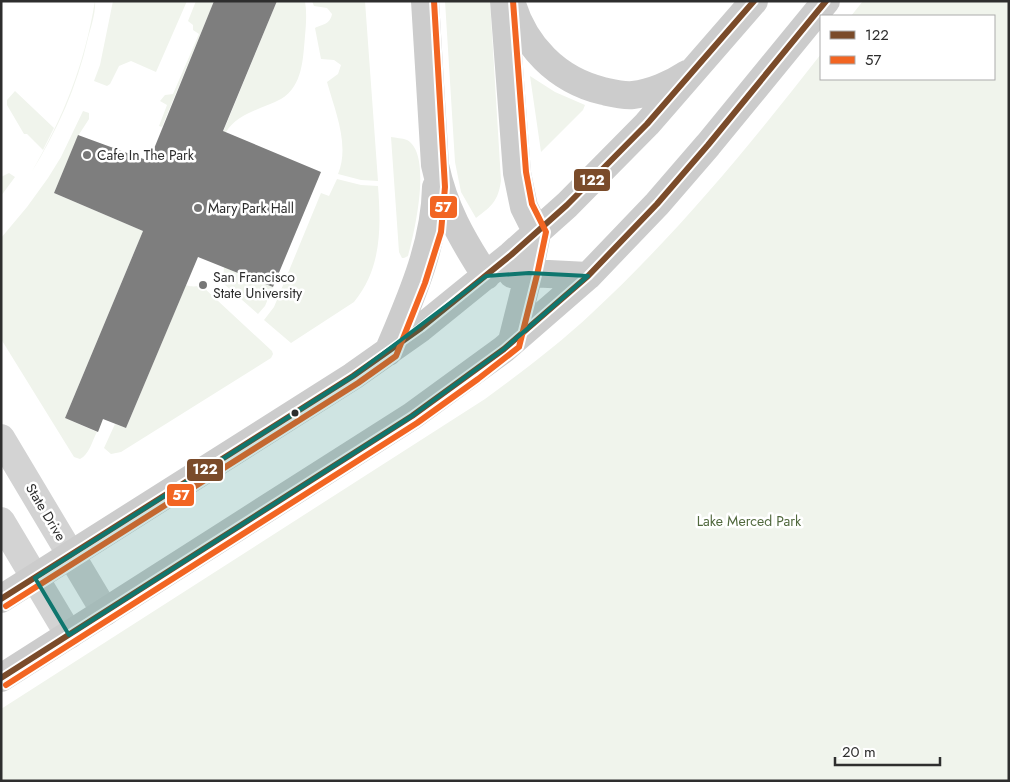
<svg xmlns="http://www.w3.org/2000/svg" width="1010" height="782" font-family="Jost,sans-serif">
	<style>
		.green { fill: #f0f4ec }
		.building { fill: #7e7e7e }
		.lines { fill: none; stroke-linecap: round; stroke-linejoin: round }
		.street { stroke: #d3d3d3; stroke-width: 28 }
		.secondary { stroke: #ccc; stroke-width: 28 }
		.bus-1-casing { stroke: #fff; stroke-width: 10 }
		.bus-2-casing { stroke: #fff; stroke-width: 10 }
		.bus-1 { stroke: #7a4b2a; stroke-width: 6 }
		.bus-2 { stroke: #f26522; stroke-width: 6 }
		.marked { fill: #0f766e; fill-opacity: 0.2; stroke: #0f766e; stroke-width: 4; stroke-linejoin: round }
		.poi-dot { fill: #777; stroke: #fff; stroke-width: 2 }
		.bus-dot { fill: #2e2e2e; stroke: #fff; stroke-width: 2 }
		.labels { text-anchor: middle; stroke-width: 5; stroke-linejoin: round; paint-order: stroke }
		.poi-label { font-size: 14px; fill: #2e2e2e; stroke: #fff; text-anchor: start }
		.street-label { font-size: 14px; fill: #2e2e2e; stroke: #fff }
		.park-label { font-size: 14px; fill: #50683d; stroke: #fff }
		.line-badge { stroke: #fff; stroke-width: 2 }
		.badge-label { font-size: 14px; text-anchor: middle; font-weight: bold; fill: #fff }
	</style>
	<rect width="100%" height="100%" fill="#fff"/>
	<!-- green -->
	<path class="green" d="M95,1C96,12 91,27 88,38C77,87 57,131 31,173C64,116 84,66 95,1Z
		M113,1H187L156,72L131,61L119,66L110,84L107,86L94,81L100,65Z
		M196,1H214L162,127L159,126L167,105L160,101L165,95L173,94L199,34L193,30V25L188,21Z
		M277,1H305C307,13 306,25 305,36C303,58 303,86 281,99C262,109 238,113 226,132H223Z
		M312,1H365L378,181L361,180L338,174C350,145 335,111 327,82L338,74L341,65L334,60L321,59L315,28C322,24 330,25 332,14L327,8L314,6Z
		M445,1H490L501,181C498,201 492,206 476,218L461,192L455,162Z
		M863,1H1009V781H1V709L485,399C522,372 559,344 592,313C677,234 750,145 821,54V79H994V16H851Z
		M530,76L555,92L585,105L583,110L541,152Z
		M15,91L54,128L43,150L27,134H24L7,105V100Z
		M83,111L89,113V119L78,136L54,193L143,231L65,418L97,432C92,441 89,455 80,459L74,457L1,339V238L27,207L48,178L61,157Z
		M391,137C396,138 402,138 407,140C433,154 414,234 408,256L404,258H402L399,252Z
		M9,173L15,177L1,196V177Z
		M337,179L361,185L378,186C381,227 382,268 354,302L291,343L264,320L274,307L321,193L329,196Z
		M224,267L273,287L265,306L258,314L224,284L223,279Z
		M186,285C194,288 197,285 203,287L272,351L273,354L271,358L121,452L111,454L104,448L115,424L126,428Z"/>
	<!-- building -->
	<path class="building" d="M214,1H277L223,131L321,172L273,287L198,257L126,428L103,419L98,432L65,418L143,231L54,193L78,135L149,161Z"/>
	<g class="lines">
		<!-- street -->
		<path class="street" d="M1,438L105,612
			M1,521L69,635"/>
		<!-- secondary -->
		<path class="secondary" d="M425,1L435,165C444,208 462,239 486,276
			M504,1L517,173L524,207L537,233L529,273L512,341
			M511,1C524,46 557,80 603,91C612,93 623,96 633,95C651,93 672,84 687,74
			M512,274L529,273L588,276
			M388,352C410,300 435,245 436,187
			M1,599L353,376L421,328L511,255L567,205L647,124L754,1
			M1,678L412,416L504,349L588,276L657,204L708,145L826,1"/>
		<defs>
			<path id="bus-1" d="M1,599L353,376L421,328L511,255L567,205L647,124L754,1
				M1,678L412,416L504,349L588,276L657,204L708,145L826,1"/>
			<path id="bus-2" d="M6,606L358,383L396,356L425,283L441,232L445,187L434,1
				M6,685L417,423L478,379L519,347L537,275L546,232L532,204L526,172L513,1"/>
		</defs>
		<!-- bus-1 casing -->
		<use href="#bus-1" class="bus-1-casing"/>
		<!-- bus-2 casing -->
		<use href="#bus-2" class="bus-2-casing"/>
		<!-- bus-1 -->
		<use href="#bus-1" class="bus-1"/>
		<!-- bus-2 -->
		<use href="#bus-2" class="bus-2"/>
	</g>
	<!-- marked area -->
	<path class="marked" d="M529,273L588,276L504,349L412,416L69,635L35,578L353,376L486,276Z"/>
	<!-- markers -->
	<g class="poi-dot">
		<circle cx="87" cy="155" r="5"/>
		<circle cx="198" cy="208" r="5"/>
		<circle cx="203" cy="285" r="5"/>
	</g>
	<circle class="bus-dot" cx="295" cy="413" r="4.5"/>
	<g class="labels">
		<!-- poi labels -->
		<g class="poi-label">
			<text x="97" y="160">Cafe In The Park</text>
			<text x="208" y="213">Mary Park Hall</text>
			<text x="213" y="282">San Francisco<tspan x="213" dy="16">State University</tspan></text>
		</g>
		<!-- street labels -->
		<g class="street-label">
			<text transform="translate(46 512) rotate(59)" y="5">State Drive</text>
		</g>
		<!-- park labels -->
		<g class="park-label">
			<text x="749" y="526">Lake Merced Park</text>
		</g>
	</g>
	<g class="line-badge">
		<rect x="573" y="168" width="38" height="24" rx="5" fill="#7a4b2a"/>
		<rect x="429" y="195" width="29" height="24" rx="5" fill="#f26522"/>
		<rect x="186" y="458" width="38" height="24" rx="5" fill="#7a4b2a"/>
		<rect x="166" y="483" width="29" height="24" rx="5" fill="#f26522"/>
	</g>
	<g class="badge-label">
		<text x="592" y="185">122</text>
		<text x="443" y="212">57</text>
		<text x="205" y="474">122</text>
		<text x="181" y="500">57</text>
	</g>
	<!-- border -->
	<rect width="1010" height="782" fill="none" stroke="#2e2e2e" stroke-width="5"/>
	<!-- legend -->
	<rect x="820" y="15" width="175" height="65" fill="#ffffff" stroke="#ababab"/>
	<rect x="830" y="31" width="25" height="8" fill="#7a4b2a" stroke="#ababab"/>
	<text x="865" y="40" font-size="15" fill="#2e2e2e">122</text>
	<rect x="830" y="56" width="25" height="8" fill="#f26522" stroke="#ababab"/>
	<text x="865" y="65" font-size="15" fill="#2e2e2e">57</text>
	<!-- scale -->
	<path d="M835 757v8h105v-8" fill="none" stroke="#2e2e2e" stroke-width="2.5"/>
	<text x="842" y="757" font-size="15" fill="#2e2e2e" stroke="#ffffff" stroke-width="4" paint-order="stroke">20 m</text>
</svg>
